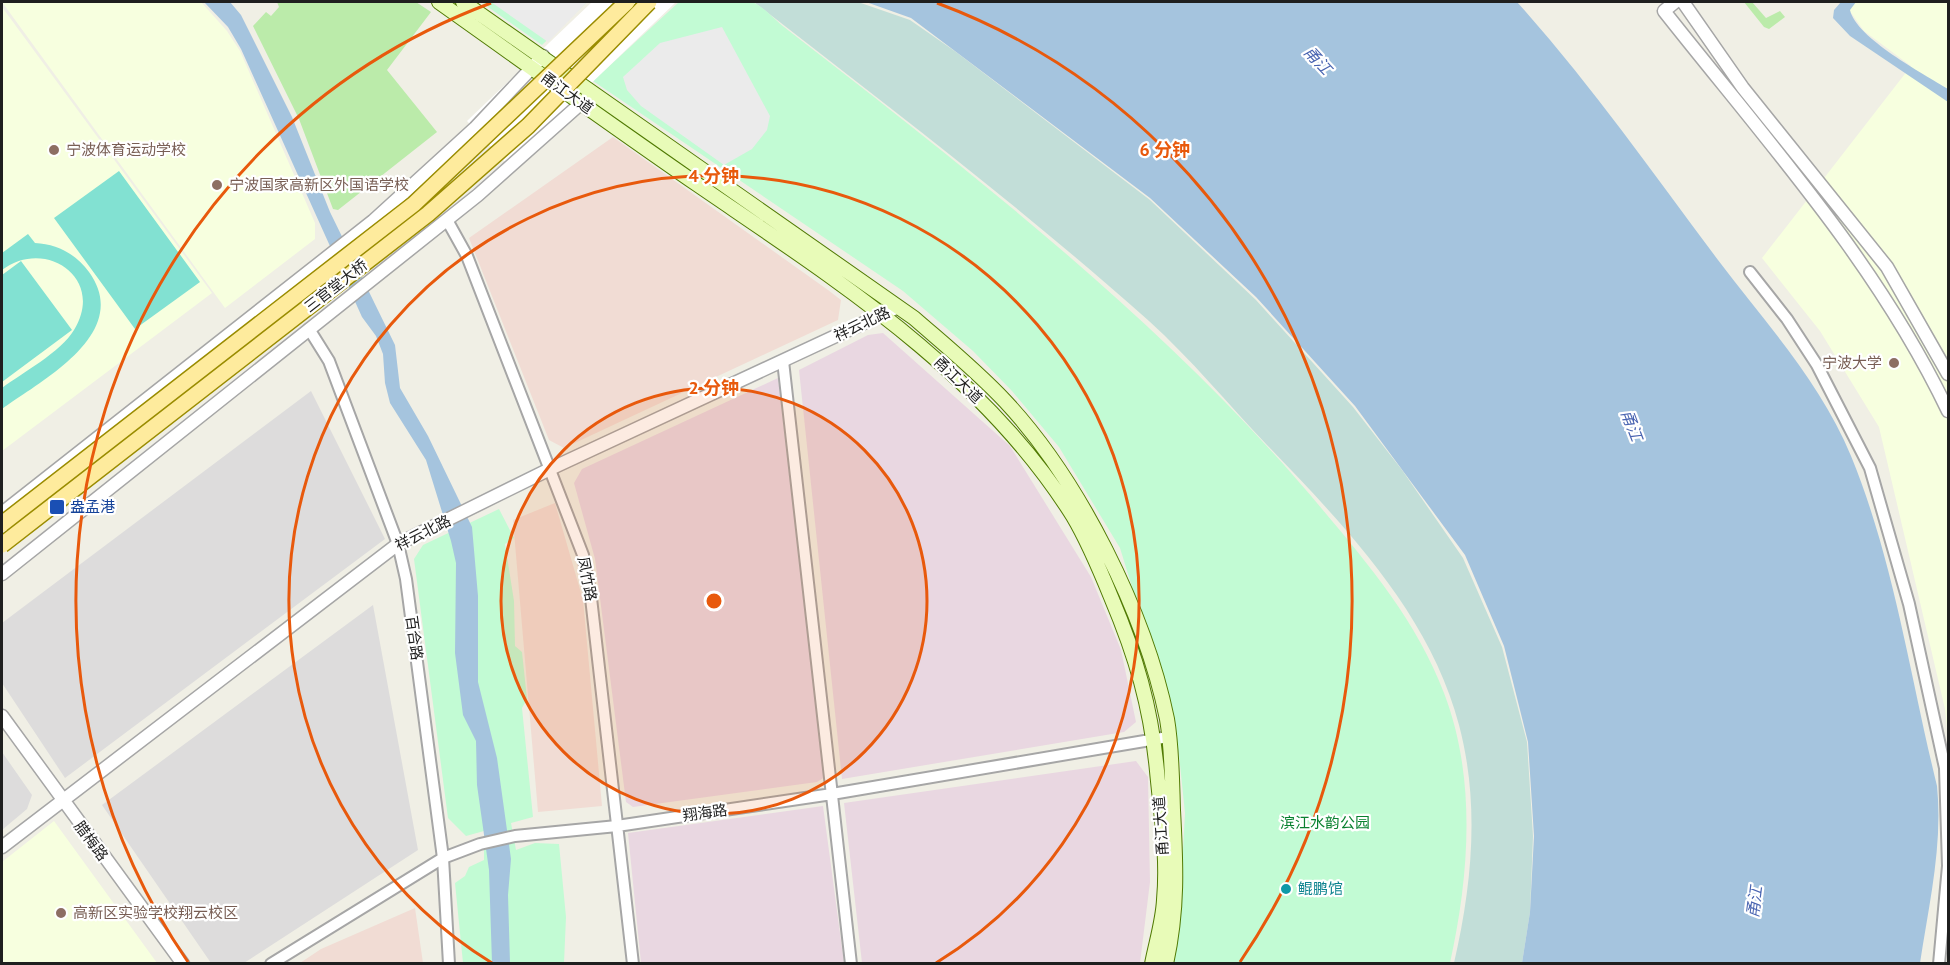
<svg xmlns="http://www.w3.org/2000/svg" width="1950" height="965" font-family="'PT Sans','Noto Sans SC',sans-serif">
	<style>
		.residential { fill: #dddcdc }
		.commercial { fill: #f1dcd4 }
		.industrial { fill: #e9d7e1 }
		.education { fill: #f7ffdf }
		.grass { fill: #bbebaa }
		.wetland { fill: #c2ded8 }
		.park { fill: #c2fbd4 }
		.pitch { fill: #82e1d2 }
		.parking { fill: #ebebeb }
		.water { fill: #a5c4de }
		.pier { fill: #fff }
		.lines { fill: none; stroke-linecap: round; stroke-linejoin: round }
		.minor-casing { stroke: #a6a6a6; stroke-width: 14 }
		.tertiary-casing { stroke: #a6a6a6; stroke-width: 15 }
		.secondary-casing { stroke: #507a03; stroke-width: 16 }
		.minor { stroke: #fff; stroke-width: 10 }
		.tertiary { stroke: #fff; stroke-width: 12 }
		.secondary { stroke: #e8fbb8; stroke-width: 14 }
		.primary-bridge-casing { stroke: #9a8c00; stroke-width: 18; stroke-linecap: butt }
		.primary-bridge { stroke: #feeb9d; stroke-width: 15 }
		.ring { fill: none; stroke: #e8590c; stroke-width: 3 }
		.education-dot { fill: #8d6e63; stroke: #fff; stroke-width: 2 }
		.transit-dot { fill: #1a4fb4; stroke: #fff; stroke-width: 2 }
		.culture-dot { fill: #0f9aa8; stroke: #fff; stroke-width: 2 }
		.labels { text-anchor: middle; stroke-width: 4.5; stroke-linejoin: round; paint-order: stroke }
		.street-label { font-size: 15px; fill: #1f1f1f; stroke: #fff }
		.education-label { font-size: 15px; fill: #785e54; stroke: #fff; text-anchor: start }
		.transit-label { font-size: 15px; fill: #164399; stroke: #fff; text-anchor: start }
		.park-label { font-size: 15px; fill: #098130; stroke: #fff }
		.culture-label { font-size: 15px; fill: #0d838f; stroke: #fff; text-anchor: start }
		.water-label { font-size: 16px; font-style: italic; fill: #4964b1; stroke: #fff }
		.centre { fill: #e8590c; stroke: #fff; stroke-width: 3 }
		.ring-label { font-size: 18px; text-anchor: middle; font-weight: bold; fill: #e8590c; stroke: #fff; stroke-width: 4.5; stroke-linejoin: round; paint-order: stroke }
	</style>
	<rect width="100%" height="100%" fill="#f0efe5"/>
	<!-- residential -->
	<path class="residential" d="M311,391L385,539L65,778L2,683V623Z
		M373,605L418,850L244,963H211L102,805Z
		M2,752L32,795L27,809L2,830Z"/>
	<!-- commercial -->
	<path class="commercial" d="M613,137L828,290L841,300L838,320L564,448L549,440L469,238Z
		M555,503L583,600L602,806L538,812L513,520Z
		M415,908L423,963H300L321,949Z"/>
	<!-- industrial -->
	<path class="industrial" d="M883,333L1010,446L1091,577L1121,650L1136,722L1124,732L842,779L799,370L868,335Z
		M778,378L825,777L817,782L633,807L626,802L595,559L574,483L582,469Z
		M1136,761L1148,777L1150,882L1140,963H862L844,803Z
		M823,806L844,963H641L628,833Z"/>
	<!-- education -->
	<path class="education" d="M2,2H201L227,31L240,51L315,223V239L225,308Z
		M1853,2H1948V740L1945,709L1879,427L1820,331L1762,258L1911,66L1864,31L1847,7Z
		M2,7L212,293L2,451Z
		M54,821L157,963H2V862Z"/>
	<!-- grass -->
	<path class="grass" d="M277,2H416L431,12L387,70L437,132L338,210L333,209L299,119L253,26L266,12L271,16L279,7Z
		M1744,2H1752L1766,18L1780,11L1785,17L1769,29L1764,27Z"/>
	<!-- wetland -->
	<path class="wetland" d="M754,2H858L910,20L956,52L1150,200L1256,300L1353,407L1402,470L1463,558L1502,647L1527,742L1533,836L1530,912L1522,963H1454C1472,885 1480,804 1459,725C1430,614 1345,526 1267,445C1228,404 1191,359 1149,321C1022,208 888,106 754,2Z"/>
	<!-- park -->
	<path class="park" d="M481,2H587L542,45Z
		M679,2C694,2 741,0 752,2C763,6 775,20 784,27C814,50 844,74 874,97C1034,223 1191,352 1322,509C1370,566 1417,622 1444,693C1477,779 1469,876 1450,963H1172L1180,905L1185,813L1179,755L1169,707L1120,548L1059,447L1012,391L973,351L903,291L593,81Z
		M499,509L514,538L505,544L514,601L515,646L522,652L527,699L522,708L533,817L511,823L516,850L535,843L559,844L566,917L564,963H463L455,883L465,876L469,867L484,860V831L466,836L448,818L414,559L423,545Z"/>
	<!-- pitch -->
	<path class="pitch" d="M119,171L200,282L135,329L54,218Z
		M28,234L35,243C57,244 76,254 89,272C133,333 42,380 2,409V388C22,373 61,352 74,330C106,278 45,237 2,270V253Z
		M21,261L72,330L2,382V275Z"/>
	<!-- parking -->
	<path class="parking" d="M491,2H587L548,42Z
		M722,27L770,116L767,130L752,149L724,165L641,106L627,90L623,77L660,43Z"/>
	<!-- water -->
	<path class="water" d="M204,2H230L241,15L292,117L330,212L395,345L400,388L428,436L472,527L478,596V682L497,758L511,859L508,895L510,963H492L489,870L477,785L476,741L463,715L455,653L456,563L451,541L426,460L390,403L385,383L383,354L376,336L362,317L241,49L228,27Z
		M866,2H1517C1590,83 1652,172 1718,260C1765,322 1821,383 1851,456C1894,561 1910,676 1937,786C1943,845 1929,904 1920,963H1522L1530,912L1534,836L1528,742L1504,646L1465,555L1355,406L1256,297L1150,198L911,18Z
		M1841,2H1856L1850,10C1856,38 1924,74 1948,89V102L1850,36L1833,18L1834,10Z"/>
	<!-- pier -->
	<path class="pier" d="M592,2H676L507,164L467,121Z"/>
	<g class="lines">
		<defs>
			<path id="minor" d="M447,220L467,256L583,555L591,598L633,964
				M1750,272L1787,319L1817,365L1870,468L1909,604L1945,768L1948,866L1939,964
				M309,329L329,361L398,544L406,579L443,858L449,964
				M783,361L851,964
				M271,964L443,858L480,844L515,836L617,826L832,794L1168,737"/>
			<path id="tertiary" d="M1675,2L1664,11C1765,139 1877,262 1948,411
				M1683,2L1743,88L1887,267L1948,374
				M2,513L373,221L475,128L543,56
				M2,574L478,195L587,98
				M2,716L183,964
				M2,847L398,544L550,469L898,307"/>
			<path id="secondary" d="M439,2C525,63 611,125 698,185C835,279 982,371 1073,516C1088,541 1100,570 1111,597C1136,656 1151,707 1157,771C1161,814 1168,857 1164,900C1163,921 1156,943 1152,964
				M463,2L914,318C945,345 977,371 1005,401C1079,480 1145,612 1167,719C1172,748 1172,780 1173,810C1176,865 1178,909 1166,964"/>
		</defs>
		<!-- minor casing -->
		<use href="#minor" class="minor-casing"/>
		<!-- tertiary casing -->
		<use href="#tertiary" class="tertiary-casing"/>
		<!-- secondary casing -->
		<use href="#secondary" class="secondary-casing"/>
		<!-- minor -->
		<use href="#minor" class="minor"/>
		<!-- tertiary -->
		<use href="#tertiary" class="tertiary"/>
		<!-- secondary -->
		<use href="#secondary" class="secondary"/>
		<defs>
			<path id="primary-bridge" d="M2,524L414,204L627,2
				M2,545L428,214L528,126L649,2"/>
		</defs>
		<!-- primary-bridge casing -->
		<use href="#primary-bridge" class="primary-bridge-casing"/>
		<!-- primary-bridge -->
		<use href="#primary-bridge" class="primary-bridge"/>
	</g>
	<!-- distance rings -->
	<circle cx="714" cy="601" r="213" fill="#e8590c" fill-opacity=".12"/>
	<g class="ring">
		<circle cx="714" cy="601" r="213"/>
		<path d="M492 963A425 425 0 1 1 936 963"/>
		<path d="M188 962A638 638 0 0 1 491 3M937 3A638 638 0 0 1 1240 962"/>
	</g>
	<!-- markers -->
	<g class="education-dot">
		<circle cx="54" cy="150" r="6"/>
		<circle cx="217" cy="185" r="6"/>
		<circle cx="1894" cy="363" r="6"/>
		<circle cx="61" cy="913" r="6"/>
	</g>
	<rect class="transit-dot" x="49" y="499" width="16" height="16" rx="3"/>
	<circle class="culture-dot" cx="1286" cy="889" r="6"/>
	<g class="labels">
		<!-- street labels -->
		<g class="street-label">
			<text transform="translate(567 93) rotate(36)" y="5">甬江大道</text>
			<text transform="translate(336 286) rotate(-38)" y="5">三官堂大桥</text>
			<text transform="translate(862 324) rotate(-25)" y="5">祥云北路</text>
			<text transform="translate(958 380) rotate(44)" y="5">甬江大道</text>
			<text transform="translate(423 533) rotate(-27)" y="5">祥云北路</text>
			<text transform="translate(587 579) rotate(79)" y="5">凤竹路</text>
			<text transform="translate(414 638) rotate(82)" y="5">百合路</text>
			<text transform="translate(705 813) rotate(-8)" y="5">翔海路</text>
			<text transform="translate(1161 826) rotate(-94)" y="5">甬江大道</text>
			<text transform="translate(91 841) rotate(53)" y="5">腊梅路</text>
		</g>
		<!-- education labels -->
		<g class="education-label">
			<text x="66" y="155">宁波体育运动学校</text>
			<text x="229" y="190">宁波国家高新区外国语学校</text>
			<text x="1882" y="368" text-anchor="end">宁波大学</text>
			<text x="73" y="918">高新区实验学校翔云校区</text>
		</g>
		<!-- transit labels -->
		<g class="transit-label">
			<text x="70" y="512">盎孟港</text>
		</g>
		<!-- park labels -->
		<g class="park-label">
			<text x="1325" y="828">滨江水韵公园</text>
		</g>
		<!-- culture labels -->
		<g class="culture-label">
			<text x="1298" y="894">鲲鹏馆</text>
		</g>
		<!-- water labels -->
		<g class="water-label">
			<text transform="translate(1318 60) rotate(47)" y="6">甬江</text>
			<text transform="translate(1632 425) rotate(69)" y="6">甬江</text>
			<text transform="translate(1754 902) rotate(-83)" y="6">甬江</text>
		</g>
	</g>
	<circle cx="714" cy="601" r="9" class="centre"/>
	<g class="ring-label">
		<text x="1165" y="156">6 分钟</text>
		<text x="714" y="182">4 分钟</text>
		<text x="714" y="394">2 分钟</text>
	</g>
	<!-- border -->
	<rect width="1950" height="965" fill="none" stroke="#1f1f1f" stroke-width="6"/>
</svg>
